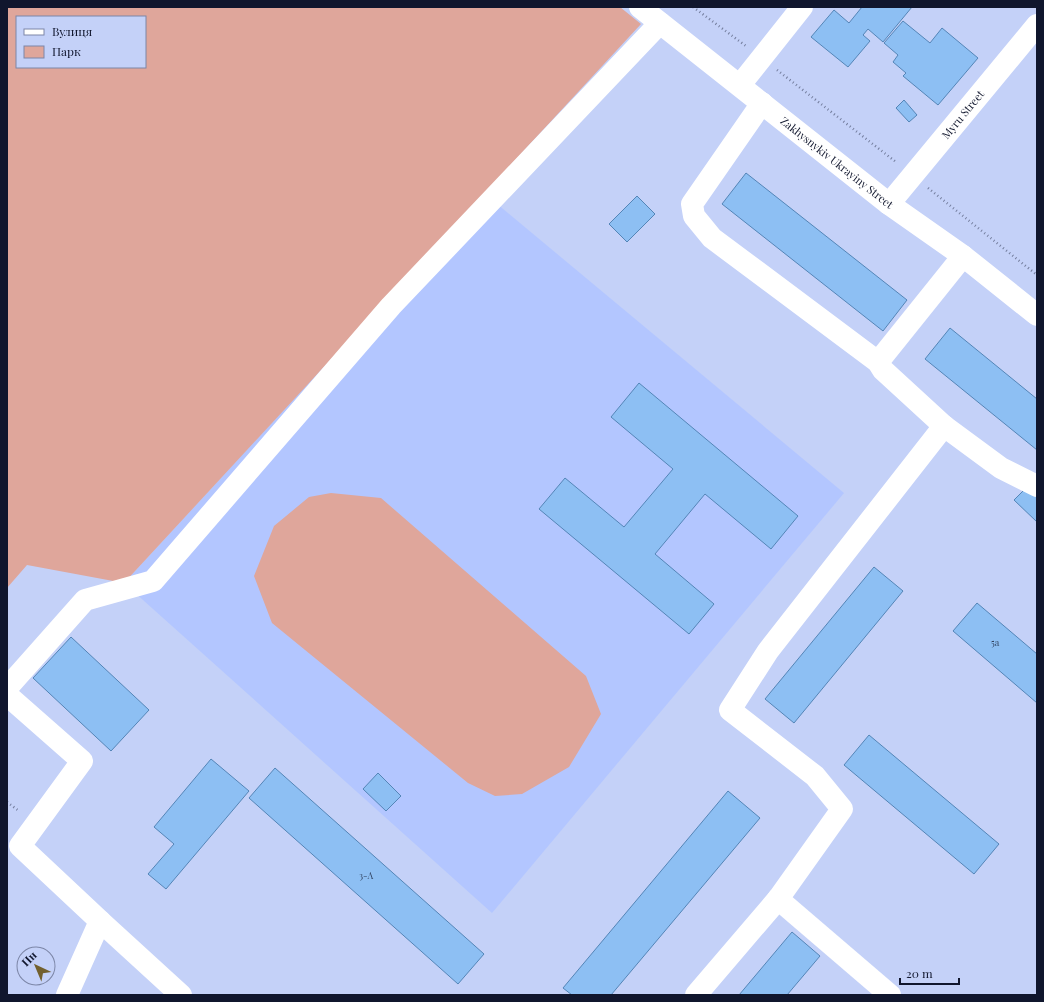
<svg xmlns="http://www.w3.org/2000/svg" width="1044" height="1002" font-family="'Playfair Display',serif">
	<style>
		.built { fill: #b3c6ff }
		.green { fill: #dfa69b; fill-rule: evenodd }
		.building { fill: #8dbff3; stroke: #5485b7 }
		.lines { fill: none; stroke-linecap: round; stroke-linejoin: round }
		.path { stroke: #747e9e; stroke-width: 2.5; stroke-dasharray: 1 3; stroke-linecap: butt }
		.minor { stroke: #fff; stroke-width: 22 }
		.labels { text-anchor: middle; stroke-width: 3; stroke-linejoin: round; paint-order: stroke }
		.number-label { font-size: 9px; fill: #2f405e }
		.street-label { font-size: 11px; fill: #10162d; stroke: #c4d1f8 }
	</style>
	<rect width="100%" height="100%" fill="#c4d1f8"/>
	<!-- built -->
	<path class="built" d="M484,193L844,493L492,913L124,583Z"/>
	<!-- green -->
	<path class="green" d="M7,7H620L641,24L124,583L27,565L7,588ZM17,17H145V67H17Z
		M331,493L381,498L586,676L601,714L569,767L522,794L495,796L468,783L272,623L254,576L274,526L309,497Z"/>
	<!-- building -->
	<path class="building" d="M862,7H912L883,42L868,29L863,35L870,41L848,67L811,37L834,10L849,23Z
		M903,21L930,43L942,28L978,58L938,105L903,76L906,73L893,62L898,55L884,43Z
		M904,100L917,115L909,122L896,108Z
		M746,173L907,300L883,331L722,204Z
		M637,196L655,214L627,242L609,224Z
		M950,328L1037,399V450L925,359Z
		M639,383L798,516L771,549L705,494L655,554L714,604L689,634L539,509L565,478L624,527L673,469L611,417Z
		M1029,485L1037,493V522L1014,500Z
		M874,567L903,591L794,723L765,699Z
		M977,603L1037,654V703L953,631Z
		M71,637L149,710L111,751L33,678Z
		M869,735L999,844L974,874L844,765Z
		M211,759L249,791L166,889L148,874L174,844L154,827Z
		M275,768L484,954L458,984L249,798Z
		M378,773L401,796L386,811L363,789Z
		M728,791L760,818L611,995H572L563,988Z
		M792,932L820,956L787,995H739Z"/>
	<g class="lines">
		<!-- path -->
		<path class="path" d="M693,7L746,46
			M777,70L896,162
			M928,188L1037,275
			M7,802L19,811"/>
		<!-- minor -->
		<g class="minor">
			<path id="s1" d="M640,7L889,204L963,256L1037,315"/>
			<path d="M740,85L802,7"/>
			<path d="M762,103L692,204L694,216L712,238L878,362L883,370L944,426L1001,468L1037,486"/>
			<path id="s2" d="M889,204L1037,25"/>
			<path d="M878,362L963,256"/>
			<path d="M7,688L85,600L153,581L391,306L660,23"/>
			<path d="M7,695L82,761L20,846L100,921L67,995"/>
			<path d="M778,899L890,995"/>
			<path d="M100,921L181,995"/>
			<path d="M696,995L778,899L842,809L815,776L730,710L768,651L944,426"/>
		</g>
	</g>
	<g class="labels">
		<!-- number labels -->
		<g class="number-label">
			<text x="995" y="646">5а</text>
			<text x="366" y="879">3-А</text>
		</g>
		<!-- street labels -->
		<g class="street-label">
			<text dy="4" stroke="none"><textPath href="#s2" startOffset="116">Myru Street</textPath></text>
			<text dy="4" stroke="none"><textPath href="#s1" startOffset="251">Zakhysnykiv Ukrayiny Street</textPath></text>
		</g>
	</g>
	<!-- border -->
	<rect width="1044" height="1002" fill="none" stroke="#10162d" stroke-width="16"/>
	<!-- legend -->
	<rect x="16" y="16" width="130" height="52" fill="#c4d1f8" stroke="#7c86a7"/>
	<rect x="24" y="29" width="20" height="6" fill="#ffffff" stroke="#7c86a7"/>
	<text x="52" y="36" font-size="12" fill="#10162d">Вулиця</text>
	<rect x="24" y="46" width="20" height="12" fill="#dfa69b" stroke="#7c86a7"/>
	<text x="52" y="56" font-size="12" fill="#10162d">Парк</text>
	<!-- north arrow -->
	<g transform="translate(36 966) rotate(316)"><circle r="19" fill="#c4d1f8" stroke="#7c86a7"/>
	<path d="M0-3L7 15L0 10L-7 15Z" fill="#72602e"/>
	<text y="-6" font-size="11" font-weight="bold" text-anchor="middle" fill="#10162d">Пн</text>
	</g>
	<!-- scale -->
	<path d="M900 978v6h59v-6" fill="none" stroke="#10162d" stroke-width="2"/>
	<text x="906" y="978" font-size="12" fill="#10162d" stroke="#c4d1f8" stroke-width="3" paint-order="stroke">20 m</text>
</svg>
